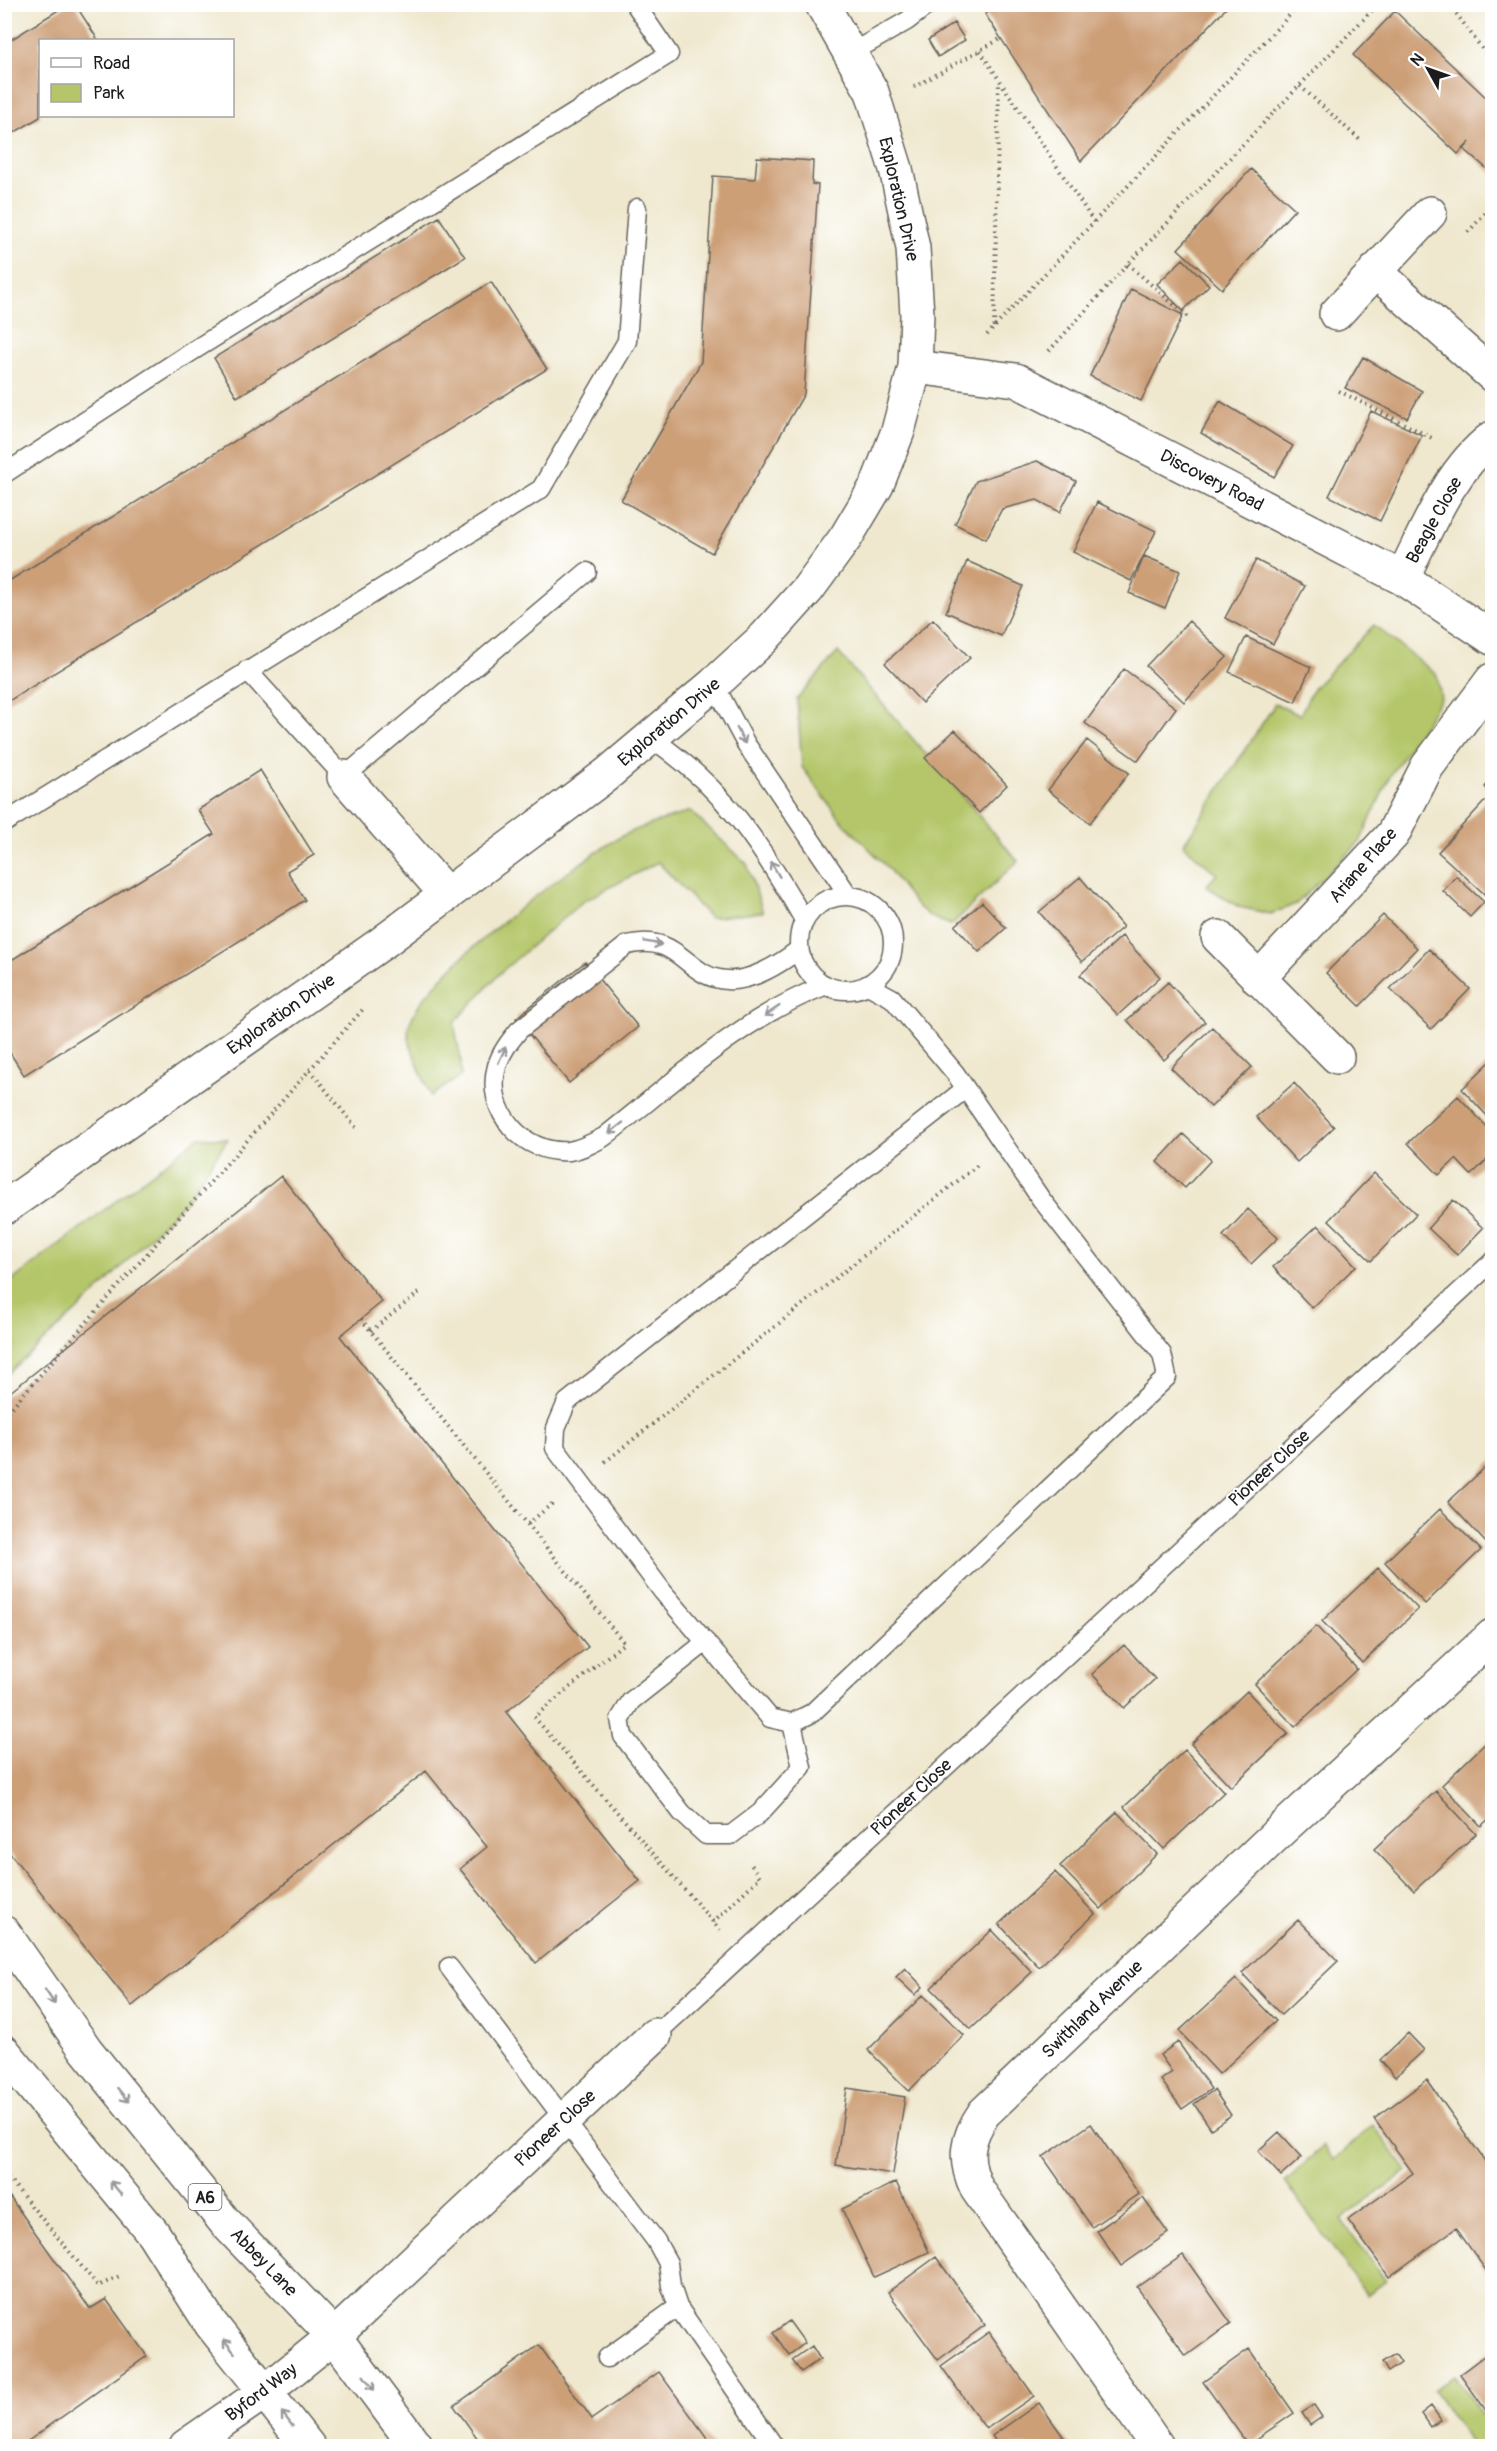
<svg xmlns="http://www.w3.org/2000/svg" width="1497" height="2451" font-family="Pangolin,sans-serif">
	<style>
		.green { fill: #b4c669; stroke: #687142; stroke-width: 1.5 }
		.building { fill: #cc9f77 }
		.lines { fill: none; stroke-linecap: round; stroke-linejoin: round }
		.lane-casing { stroke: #66635b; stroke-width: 21 }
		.street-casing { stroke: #66635b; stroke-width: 36 }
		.primary-casing { stroke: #66635b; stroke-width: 36 }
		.path { stroke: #66635b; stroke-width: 4; stroke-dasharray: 1.5 4.5; stroke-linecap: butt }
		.lane { stroke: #fff; stroke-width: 18 }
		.street { stroke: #fff; stroke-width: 33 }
		.primary { stroke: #fff; stroke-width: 33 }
		.oneway { stroke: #999 }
		.labels { text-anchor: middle; stroke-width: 4.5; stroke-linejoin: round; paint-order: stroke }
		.shield { fill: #fff; stroke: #606060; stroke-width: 1.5 }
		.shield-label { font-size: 16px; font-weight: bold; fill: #1c1c1c }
		.street-label { font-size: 18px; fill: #1c1c1c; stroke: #fff }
	</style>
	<rect width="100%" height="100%" fill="#fff"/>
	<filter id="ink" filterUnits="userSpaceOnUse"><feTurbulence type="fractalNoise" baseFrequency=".0167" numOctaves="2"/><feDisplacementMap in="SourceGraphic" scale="12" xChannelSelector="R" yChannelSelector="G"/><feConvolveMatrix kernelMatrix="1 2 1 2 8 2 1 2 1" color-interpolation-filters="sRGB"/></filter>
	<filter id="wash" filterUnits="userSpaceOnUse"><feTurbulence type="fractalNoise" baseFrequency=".008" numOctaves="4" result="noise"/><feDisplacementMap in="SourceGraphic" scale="24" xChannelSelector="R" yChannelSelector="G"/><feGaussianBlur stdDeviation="1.35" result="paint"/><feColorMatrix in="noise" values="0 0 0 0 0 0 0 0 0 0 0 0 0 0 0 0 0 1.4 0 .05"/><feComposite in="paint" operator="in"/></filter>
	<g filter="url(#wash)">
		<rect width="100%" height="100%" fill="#efe8cf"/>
		<!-- green -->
		<path class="green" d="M1374,625L1437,675L1441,699L1390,776L1360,842L1296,904L1271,914L1239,907L1206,886L1217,874L1183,845L1275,704L1300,715L1313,689Z
			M838,652L1018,861L951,925L931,917L915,904L888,868L840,819L802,767L797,699Z
			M690,811L747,864L763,912L710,918L658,862L582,902L500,973L454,1023L461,1060V1076L431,1096C425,1082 408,1046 408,1032C411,982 573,866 617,839C639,826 667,820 690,811Z
			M199,1137L228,1139L186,1200L95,1294L5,1376V1286Z
			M1373,2125L1407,2171L1341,2219L1386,2281L1367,2295L1285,2182L1323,2146L1334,2160Z
			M1455,2375L1492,2429V2446H1473L1433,2390Z"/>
		<g id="blocks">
			<!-- building -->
			<path class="building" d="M68,4H75L98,40H40V117L4,139V44Z
				M1001,4H1230L1081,161L985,14Z
				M1395,11L1492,103V118L1488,123L1492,127V173L1464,149L1470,142L1458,154L1353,55Z
				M954,23L965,40L938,57L928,40Z
				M757,157L813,161L812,184L818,185L804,394L712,553L621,500L701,362L713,176L755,179Z
				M1251,169L1295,209L1222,289L1178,249Z
				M439,217L465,257L237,397L214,358Z
				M1183,259L1209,285L1183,311L1157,284Z
				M491,282L547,369L4,704V584Z
				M1131,289L1183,315L1141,401L1090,376Z
				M1363,357L1422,391L1407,418L1345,388Z
				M1220,401L1293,446L1274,477L1201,433Z
				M1371,411L1422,435L1380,521L1329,496Z
				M1037,461L1076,481L1060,512L1037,500L1002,509L986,539L955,524L976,481Z
				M1097,502L1156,531L1131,581L1073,552Z
				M1144,556L1180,571L1165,608L1129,593Z
				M1256,560L1305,586L1273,644L1225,618Z
				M967,561L1023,586L1001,636L946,612Z
				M933,619L970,658L922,703L885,663Z
				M1189,621L1227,657L1184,702L1146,666Z
				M1246,637L1311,667L1295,702L1229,672Z
				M1124,669L1176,708L1138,761L1085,723Z
				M955,730L1007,785L979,813L925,758Z
				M1087,740L1129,773L1090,823L1048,790Z
				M260,770L314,855L287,871L305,900L24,1075L5,1045V964L214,834L198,810Z
				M1492,779V794L1485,787Z
				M1485,801L1492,807V896L1490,899L1438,852Z
				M1456,876L1484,902L1470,917L1443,891Z
				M1080,877L1123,927L1082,962L1039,912Z
				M982,902L1006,928L979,952L955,926Z
				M1383,915L1417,948L1360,1006L1326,973Z
				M1122,936L1160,977L1118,1015L1080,975Z
				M1429,949L1470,989L1431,1029L1390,989Z
				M585,962L638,1027L569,1083L516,1018Z
				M1168,982L1205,1022L1164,1060L1127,1020Z
				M1212,1027L1252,1067L1211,1107L1171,1068Z
				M1492,1060V1121L1462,1089Z
				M1294,1083L1334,1127L1297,1162L1256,1117Z
				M1458,1096L1492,1132V1155L1471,1175L1456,1159L1439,1175L1408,1143Z
				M1183,1134L1211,1160L1185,1188L1157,1162Z
				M1374,1173L1416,1214L1371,1261L1329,1220Z
				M281,1176L382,1302L340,1336L588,1647L506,1712L640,1881L536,1963L460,1869L487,1847L426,1771L132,2006L4,1846V1397Z
				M1453,1200L1483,1228L1457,1255L1428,1228Z
				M1248,1209L1278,1238L1251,1264L1223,1236Z
				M1318,1225L1356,1266L1312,1308L1273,1267Z
				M1492,1461V1541L1488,1545L1448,1502Z
				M1440,1509L1481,1550L1425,1604L1385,1562Z
				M1378,1568L1418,1609L1362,1663L1322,1621Z
				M1316,1626L1357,1669L1295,1727L1255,1684Z
				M1124,1645L1155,1679L1124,1708L1092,1674Z
				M1247,1691L1288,1734L1231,1787L1191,1744Z
				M1492,1737V1816L1481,1826L1442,1785Z
				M1185,1750L1224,1792L1164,1849L1124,1807Z
				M1436,1791L1476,1834L1414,1891L1374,1849Z
				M1117,1812L1157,1854L1101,1909L1060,1866Z
				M1055,1872L1095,1914L1039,1967L999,1924Z
				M1298,1920L1338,1961L1281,2015L1242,1973Z
				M992,1930L1032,1972L971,2029L931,1988Z
				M905,1968L923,1987L915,1995L896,1977Z
				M1236,1979L1276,2021L1219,2074L1179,2031Z
				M923,1995L964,2035L909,2091L868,2050Z
				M1408,2033L1424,2050L1395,2077L1380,2060Z
				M1178,2042L1211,2089L1182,2109L1161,2080L1172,2072L1160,2055Z
				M1427,2080L1492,2171V2279L1456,2228L1389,2277L1348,2220L1413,2173L1374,2119Z
				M847,2088L905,2097L893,2174L836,2165Z
				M1214,2090L1231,2115L1211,2129L1194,2104Z
				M1091,2124L1139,2194L1092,2227L1043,2157Z
				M1279,2132L1302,2157L1281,2176L1258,2151Z
				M896,2182L929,2252L874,2277L842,2209Z
				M4,2189L90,2309L106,2299L147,2356L21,2446H4Z
				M1143,2198L1168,2233L1121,2266L1097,2231Z
				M1183,2255L1231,2323L1186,2356L1137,2287Z
				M936,2257L985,2325L938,2360L888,2292Z
				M789,2321L805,2343L789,2355L773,2333Z
				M989,2332L1034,2396L986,2429L941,2366Z
				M539,2345L592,2419L659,2372L713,2446H483L454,2406Z
				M812,2346L820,2359L801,2372L792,2360Z
				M1249,2349L1294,2413L1248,2445L1203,2382Z
				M1492,2350V2419L1460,2374Z
				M1395,2354L1401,2363L1388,2372L1382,2362Z
				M1039,2403L1070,2446H999L992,2436Z
				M1314,2405L1322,2417L1310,2425L1302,2413Z
				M1431,2406L1441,2420L1430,2427L1421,2414Z"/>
		</g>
	</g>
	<g filter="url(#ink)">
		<use href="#blocks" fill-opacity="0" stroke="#66635b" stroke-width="1.5"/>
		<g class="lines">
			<defs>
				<path id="lane" d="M851,53L907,21L929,4
					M4,474L191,352L669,54L635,4
					M247,670L344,777L587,572
					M714,684L746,744L849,896
					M650,737C724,788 761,844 804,920
					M4,823L541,489L627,341L637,208
					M799 943a47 47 0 1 1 94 0a47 47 0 1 1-94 0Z
					M798,950C780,964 751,982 727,980C685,978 681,932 627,945L519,1030C510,1041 501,1052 497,1066C484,1111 524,1155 569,1151C582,1149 593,1143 604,1137C673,1083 741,1018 824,986
					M868,985L892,998L955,1073L1041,1199L1162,1354L1167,1377L812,1713L792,1723L770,1718L663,1592L555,1448L556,1428L567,1402L965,1089
					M706,1642L631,1701L620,1719L623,1736L682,1813L706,1835H731L760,1813L802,1767L792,1723
					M449,1967L656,2241L668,2263L671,2286L678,2307L774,2446
					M655,2035L1492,1262
					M607,2358L678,2307"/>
				<path id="street" d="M1375,271L1492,375
					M1336,314L1430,213
					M915,367L1016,380L1402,578L1492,638
					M1402,578C1427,530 1448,472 1492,438
					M344,777L447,895
					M1218,937L1337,1057
					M1258,979L1393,834L1427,767L1492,680
					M4,1208L382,943L606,775L714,684L764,638L808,589L846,537L877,485L898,431L915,367L917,315L913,248L896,169L872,92L822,4
					M186,2446L266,2391L334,2336L655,2035
					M1157,2446L977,2189C963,2160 966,2139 984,2113L1281,1830L1492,1636"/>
				<path id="primary" d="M4,1933L86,2050L225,2222L334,2336L416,2446
					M4,2052L153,2233L211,2324L308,2446"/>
			</defs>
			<!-- lane casing -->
			<use href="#lane" class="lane-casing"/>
			<!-- street casing -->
			<use href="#street" class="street-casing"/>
			<!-- primary casing -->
			<use href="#primary" class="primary-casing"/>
			<!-- path -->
			<path class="path" d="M1449,4L1492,62
				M980,51L1094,222
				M1300,86L1360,140
				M914,87L1000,39
				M1468,232L1492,206
				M1128,264L1189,318
				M994,327L999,81
				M987,335L1300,4
				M1049,351L1128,264L1378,4
				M1339,391L1434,439
				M310,1070L357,1129
				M361,1319L624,1643L534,1717L720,1930
				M371,1331L421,1291
				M4,1416L365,1007
				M605,1462L979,1164
				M528,1524L554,1502
				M713,1922L760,1877L750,1863
				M4,2173L98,2286L122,2275"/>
			<!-- lane -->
			<use href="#lane" class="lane"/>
			<!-- street -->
			<use href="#street" class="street"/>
			<!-- primary -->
			<use href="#primary" class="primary"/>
		</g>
		<!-- one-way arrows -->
		<defs><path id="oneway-shaft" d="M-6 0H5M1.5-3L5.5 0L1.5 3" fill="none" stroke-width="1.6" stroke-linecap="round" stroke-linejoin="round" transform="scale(1.5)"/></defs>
		<g class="oneway">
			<use href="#oneway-shaft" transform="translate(741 736) rotate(62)"/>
			<use href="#oneway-shaft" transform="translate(775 869) rotate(-120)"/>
			<use href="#oneway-shaft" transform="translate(653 943) rotate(10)"/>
			<use href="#oneway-shaft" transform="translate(772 1011) rotate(146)"/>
			<use href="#oneway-shaft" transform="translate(502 1055) rotate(-65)"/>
			<use href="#oneway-shaft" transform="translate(616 1128) rotate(142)"/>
			<use href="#oneway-shaft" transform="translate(50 1997) rotate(56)"/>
			<use href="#oneway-shaft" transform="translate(123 2095) rotate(51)"/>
			<use href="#oneway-shaft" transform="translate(116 2188) rotate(-129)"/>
			<use href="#oneway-shaft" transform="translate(229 2346) rotate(-129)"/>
			<use href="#oneway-shaft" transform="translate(369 2383) rotate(53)"/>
			<use href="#oneway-shaft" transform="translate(287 2419) rotate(-128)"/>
		</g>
	</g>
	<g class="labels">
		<!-- shield labels -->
		<rect class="shield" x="188.5" y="2184" width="33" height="26" rx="4.5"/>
		<g class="shield-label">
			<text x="205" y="2203">A6</text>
		</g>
		<!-- street labels -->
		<g class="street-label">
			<text transform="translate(899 199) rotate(77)" y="6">Exploration Drive</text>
			<text transform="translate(1212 480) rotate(27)" y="6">Discovery Road</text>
			<text transform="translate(1434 520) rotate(-61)" y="6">Beagle Close</text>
			<text transform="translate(669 722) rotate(-40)" y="6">Exploration Drive</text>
			<text transform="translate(1363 865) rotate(-49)" y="6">Ariane Place</text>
			<text transform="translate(281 1014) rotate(-35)" y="6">Exploration Drive</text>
			<text transform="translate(1269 1468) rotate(-43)" y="6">Pioneer Close</text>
			<text transform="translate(911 1797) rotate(-43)" y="6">Pioneer Close</text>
			<text transform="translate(1092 2009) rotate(-44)" y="6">Swithland Avenue</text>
			<text transform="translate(555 2128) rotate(-43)" y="6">Pioneer Close</text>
			<text transform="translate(264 2262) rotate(46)" y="6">Abbey Lane</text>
			<text transform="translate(261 2392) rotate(-37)" y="6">Byford Way</text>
		</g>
	</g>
	<!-- margin -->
	<rect width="1497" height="2451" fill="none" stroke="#fff" stroke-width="24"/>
	<!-- legend -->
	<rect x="39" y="39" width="195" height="78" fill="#ffffff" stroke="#a4a4a4" stroke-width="1.5"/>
	<rect x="51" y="58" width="30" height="9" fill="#ffffff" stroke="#a4a4a4" stroke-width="1.5"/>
	<text x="93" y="69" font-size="18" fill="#1c1c1c">Road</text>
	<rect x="51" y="84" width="30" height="18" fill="#b4c669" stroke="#a4a4a4" stroke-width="1.5"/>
	<text x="93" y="99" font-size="18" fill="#1c1c1c">Park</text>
	<!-- north arrow -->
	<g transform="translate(1428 69) rotate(310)" stroke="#ffffff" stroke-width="4.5" paint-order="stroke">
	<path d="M0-4.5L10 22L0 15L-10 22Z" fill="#1c1c1c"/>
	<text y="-9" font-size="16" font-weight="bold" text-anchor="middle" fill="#1c1c1c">N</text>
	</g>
</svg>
